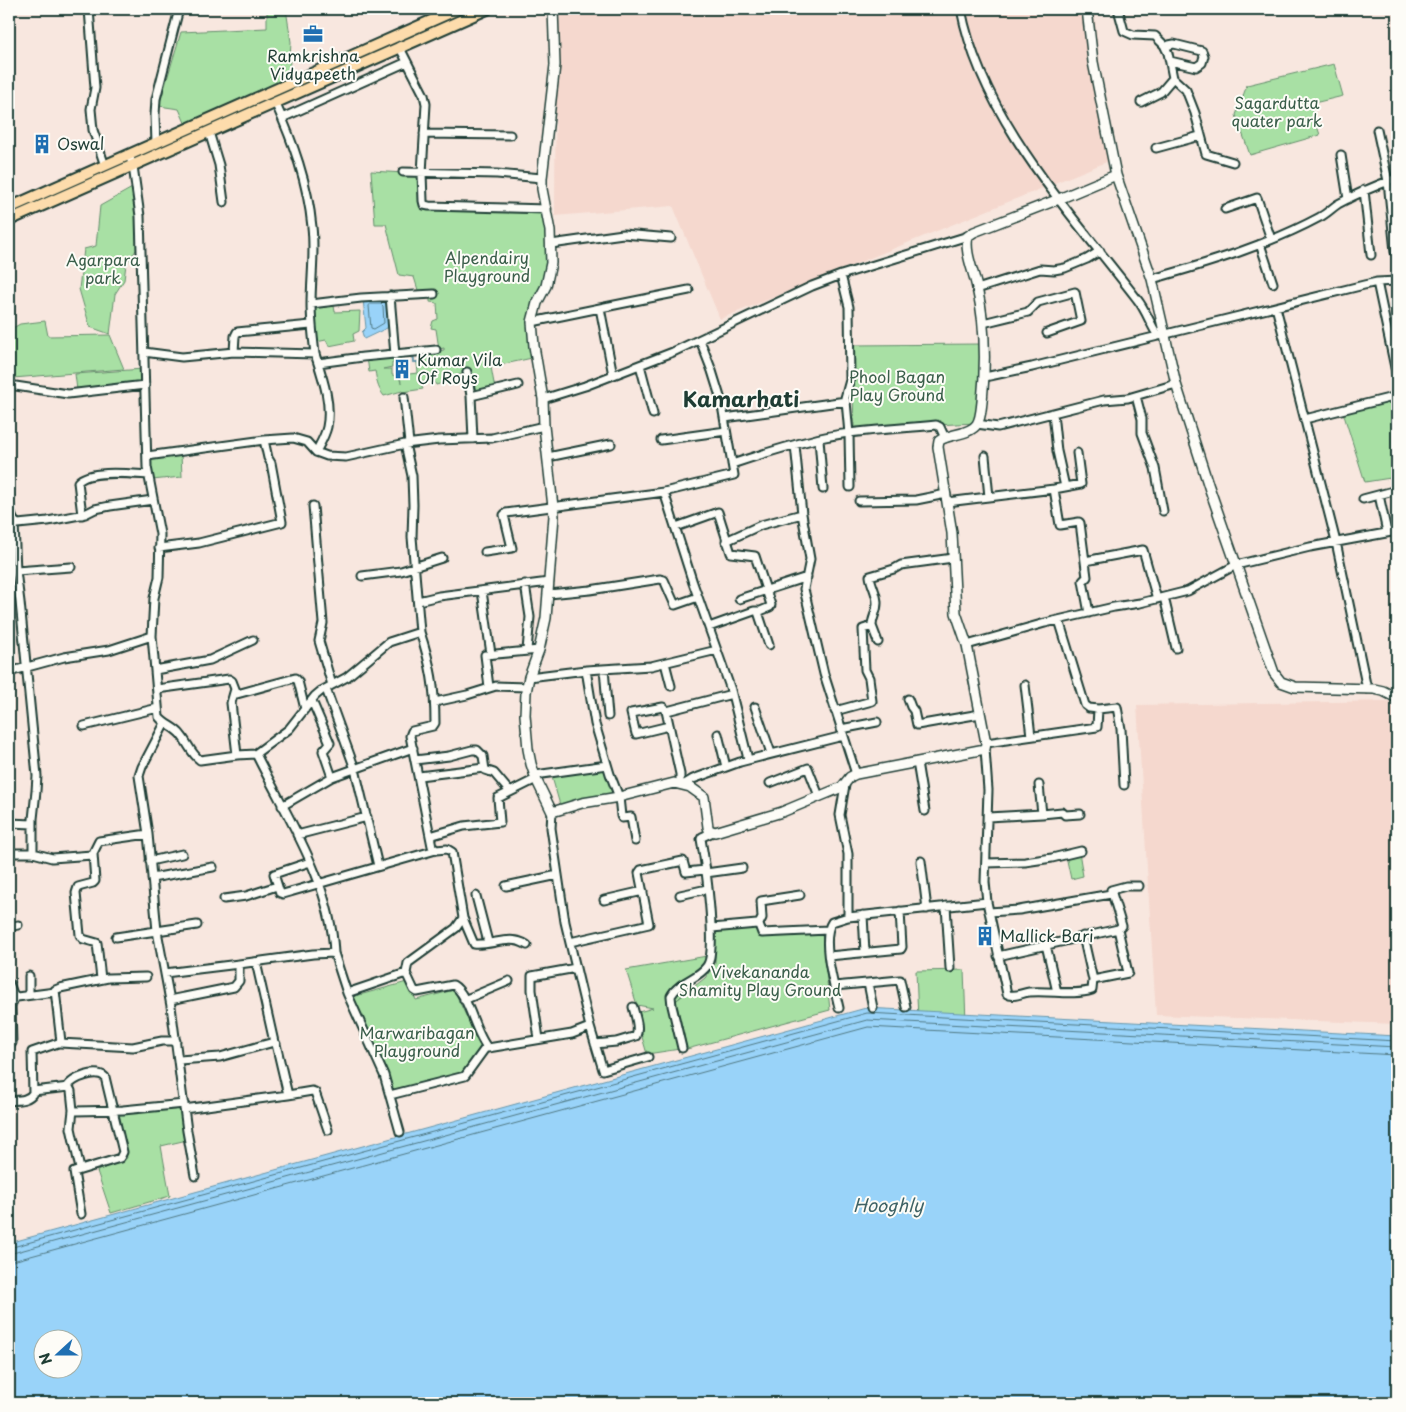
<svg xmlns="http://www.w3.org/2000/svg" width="1406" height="1412" font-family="'Playpen Sans',sans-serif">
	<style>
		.built { fill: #f5d8ce }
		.green { fill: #a8e0a4; stroke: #648e6c }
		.water { fill: #99d3f9; stroke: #6897aa; fill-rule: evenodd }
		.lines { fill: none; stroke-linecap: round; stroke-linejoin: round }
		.shore { stroke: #507983; stroke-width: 1 }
		.stream { stroke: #6897aa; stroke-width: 2 }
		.minor-casing { stroke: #1f3d34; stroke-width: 11 }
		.tertiary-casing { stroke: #1f3d34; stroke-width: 12 }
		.primary-casing { stroke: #1f3d34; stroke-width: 14 }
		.minor { stroke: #fdfcf7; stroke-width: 7 }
		.tertiary { stroke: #fdfcf7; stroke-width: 9 }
		.primary { stroke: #fddcac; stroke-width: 10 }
		.labels { text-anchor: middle; stroke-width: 4; stroke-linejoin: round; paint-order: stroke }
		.poi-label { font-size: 16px; fill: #1f3d34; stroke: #fdfcf7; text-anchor: start }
		.park-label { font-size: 16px; fill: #3a5e4a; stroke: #fdfcf7 }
		.water-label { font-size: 18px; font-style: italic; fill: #3e6265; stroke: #fdfcf7 }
		.district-label { font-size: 21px; font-weight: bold; fill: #1f3d34; stroke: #fdfcf7 }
	</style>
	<rect width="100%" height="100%" fill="#f8e7df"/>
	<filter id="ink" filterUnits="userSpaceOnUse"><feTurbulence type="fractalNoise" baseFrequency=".02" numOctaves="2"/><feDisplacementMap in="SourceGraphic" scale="10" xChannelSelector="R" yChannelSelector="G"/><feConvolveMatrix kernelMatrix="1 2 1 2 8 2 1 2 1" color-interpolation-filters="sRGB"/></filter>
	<g filter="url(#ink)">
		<!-- built -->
		<path class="built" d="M556,9H1094L1109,161L720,319L673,206L555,216Z
			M1397,701V1024L1156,1015L1137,705Z"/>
		<!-- green -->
		<path class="green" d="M267,9H286L291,42L289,76L186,125L179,109L159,106L181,32L267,28Z
			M1334,64L1343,96L1310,104L1320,135L1250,155L1236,115L1247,85Z
			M371,171L421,174V206L545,211L550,266L537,297L532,358L491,367L495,389L477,393L470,371L452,377L449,370V375L442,378L443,383L436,385L434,381L420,382L423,389L403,392L402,391L384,396C377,387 377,381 375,371L369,372L367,357L400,355L401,363H392V367L383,369H392V375L399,376L401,383L400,375L418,373L417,363L422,362V353L444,350V348L439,349L436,329L431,328L433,321L438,319L437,303L430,302V295L435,293L418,290L414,277L399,275L386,224H375Z
			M132,188L138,217L139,246L126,264L124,280L115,294L110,334L90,327L79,289L84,249L96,246L100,206Z
			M334,306L335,312L360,311L359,331L353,334L354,341L329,346L326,340L316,342L313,307Z
			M45,321L48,336L110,335L124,369L13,378L9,367V330L20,324Z
			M981,344L976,423L854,429L852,345Z
			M143,369L144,385L77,390L75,374Z
			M1397,394V477L1365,482L1342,409Z
			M181,454L182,477L152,480L151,458Z
			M604,768L613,796L560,805L552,777Z
			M1079,852L1083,876L1071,879L1066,856Z
			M758,928L760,935L822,933L830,1010L687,1049L676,1000L670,1006L680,1049L647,1054L635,1013L653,1008L637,1005L626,970L707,956L699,978L677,1000L705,978L715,964L716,931Z
			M964,970L966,1022L918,1020L916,971Z
			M407,982L416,1000L454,990L481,1048L463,1074L392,1091L352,997Z
			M183,1106L187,1140L161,1146L170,1196L111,1213L97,1171L127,1158L116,1111Z"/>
		<!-- water -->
		<path class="water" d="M388,298L389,327L364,339L362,332L366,328L363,299Z
			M866,1008L1397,1036V1403H9V1243ZM42,1340H72V1370H42Z"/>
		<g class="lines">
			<!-- shore -->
			<path class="shore" d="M371,304H381L383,306L384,323L374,329L371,328L369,306Z
				M9,1248L867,1013L1397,1041
				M9,1254L867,1020L1397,1047
				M9,1262L868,1027L1397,1055"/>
			<!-- stream -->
			<path class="stream" d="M413,355L414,362H422"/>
			<defs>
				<path id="minor" d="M89,9L95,88L91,109L93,130L105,166
					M961,9C982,119 1071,213 1137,299C1146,310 1150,324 1158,336L1364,285L1377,282L1397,281
					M1118,9L1124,31L1133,35L1155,36L1164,45L1168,53L1173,78L1186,90L1195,113L1206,154L1233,162
					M399,46L424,95L426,104L422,173L423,201L424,205L429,206L547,209
					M1166,49L1169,45L1174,44L1202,51L1204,56L1202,63L1196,67L1170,61
					M275,102C293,142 308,183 312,227C315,253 311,278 311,304C311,321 313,337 315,354
					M1141,102L1161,92L1173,78
					M282,118L407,62
					M1377,130L1388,181L1395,252
					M209,132L219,165L224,202
					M424,134L510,135
					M156,144L155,115L156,99L179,9
					M1156,148L1200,136
					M129,155L133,166L140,216L147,467L160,534L159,577L154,598L152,636L159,717C165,725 175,727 181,735C188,743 191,754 200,760L237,755L256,754C287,817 331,882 334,953
					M1341,155L1348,199
					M403,172L497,174L542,178
					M1364,190L1371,255
					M1225,209L1257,198L1271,239
					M551,244L623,234L671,238
					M1260,244L1273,283
					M841,275L849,307L850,380L845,398L846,401
					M1152,279C1209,263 1268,245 1320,217C1326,214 1332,208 1338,204C1358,193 1377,185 1397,178
					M1377,282L1397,377
					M977,289L1040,269L1054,270L1065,268L1087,259L1100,251
					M390,296L395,355
					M311,304L361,298L434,294
					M1276,307L1336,542L1367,689
					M532,322L600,308
					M983,323L1028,312L1038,302L1075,292L1081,321L1047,333
					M144,352L182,357L234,352L315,354C322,376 332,403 327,427C325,436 320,444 316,452
					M234,352L235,336L237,332L311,325
					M318,363L363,357L436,350
					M640,365L653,414
					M467,372L471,396L473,439
					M613,375L600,308L689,290
					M985,377L1032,367L1158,336
					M9,385L68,394L145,385
					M471,396L518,385
					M1136,396L1142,419V433L1155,468L1163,511
					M404,397L409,443
					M543,399L585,386L673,352L812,286L841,275L968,236
					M1053,413L1057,451L1065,487
					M725,418L846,401L849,434L850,487
					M1305,419L1397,396
					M977,424L998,427L1104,400L1128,398L1176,384
					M819,439L823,489
					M661,440L726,431
					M795,445L802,514L810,559L804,589L824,674L856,774
					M147,456L264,440L293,438L307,442L316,452L327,456L346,457L405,444L439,440L492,438L544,426
					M985,456L989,497
					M548,457L611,444
					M732,464C762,454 793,444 825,437C861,429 900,429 936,425L940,427L945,438
					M1054,489L1060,525L1079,522L1080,523L1087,577L1083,581L1089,613
					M664,492L693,583L731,690L748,759
					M9,495C10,505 9,520 18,524L48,521L85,514L95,509L110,506L153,500
					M1379,495L1387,532
					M1363,499L1397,490
					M859,501L916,500L946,494
					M947,502L1054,489L1081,484L1077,453
					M313,506L323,623L319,641L332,685
					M82,515L78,482C89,469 132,474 148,475
					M14,523L16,571L20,602L37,776L36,791L33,819V853
					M676,527L718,512L731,553L755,556L771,605L770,607L758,612L769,645
					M726,541L761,525L802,514
					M159,548L199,543L282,522L271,463L268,458L264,440
					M485,552L512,548L504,515L506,513L664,492L734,475L721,400L712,371L700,340
					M1085,561L1143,550L1157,599
					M16,571L71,567
					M362,576L401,571L442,558
					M525,584L530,617L527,650
					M482,591L491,654
					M549,594L590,590L660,579L664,580L675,605L698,597
					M1164,597L1176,648
					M739,599L807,577
					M418,601L439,596L549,582
					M1059,620L1085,705L1089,708L1098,709
					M872,626L878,642
					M709,627L754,611H758
					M967,645L1045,623L1114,607L1140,603L1188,591L1236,565L1310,547L1397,531
					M665,663L671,686
					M604,669L608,716
					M155,670L210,660L253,640
					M586,670L595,724L610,774L619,797L621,816L622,818L631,817L635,841
					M9,672L64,657L109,650L152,636
					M529,677L586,670L651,666L717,650
					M1025,685L1031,736
					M489,687L485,655L539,650
					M157,689L229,679L232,681L237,694L295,678L298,681L305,709
					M235,689L231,703L237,755
					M326,689L355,769L378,866
					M908,699L911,707L914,711L917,725L980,714
					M312,701L330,743L323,751L332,777
					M435,702L467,695L496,686L527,687
					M755,707L771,753
					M666,711L680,774V784
					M835,711L872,701L869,678L865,670L863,629L872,626C872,617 877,613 877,603C877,593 871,585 870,576L894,569L901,565L953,558
					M84,726L158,708
					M669,726L636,734L631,713L663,707L667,711L732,694
					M841,729L877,722
					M718,734L726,767
					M986,743L1097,727L1098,709L1117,707L1121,729L1124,785
					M985,749L988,790L985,882L987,902L1007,994C1014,998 1021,993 1029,992C1050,990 1073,996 1092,990L1093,980L1083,936
					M255,754L289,729L315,696L321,691L347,677L389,642L420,632L412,537L413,505L412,476L405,444
					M415,760L449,756L472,750H477L483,756L485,770L494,773L510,792
					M917,762L925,811
					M535,775L607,765
					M419,776L484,768
					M770,783L808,768L819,796
					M683,785L693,779L740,762L843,736
					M845,785L840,815L848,854V917
					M282,806L332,777L413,748
					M1042,814L1062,812L1065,815L1080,814
					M988,817L1042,814L1039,785
					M9,823L33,824
					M148,834L139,776L142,767L165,723
					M297,835L367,817
					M430,836L464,826L500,822L498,798L536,779
					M9,853H33L52,858L92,855L99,841L148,834L157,931L171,1006L187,1131L195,1176
					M93,854L95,881L93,883L78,887L76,893L80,935L83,939L97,943L101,979
					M150,861L182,854
					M921,861L927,909
					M310,862L274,874L280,893L283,894L436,850
					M986,863L1025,862L1052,858L1081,851
					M706,873L742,868
					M152,878L213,867
					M506,886L558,875
					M680,895L707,889
					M476,896L488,942
					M224,899L246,896L277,886
					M604,900L643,891
					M946,906L950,968
					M989,912L1019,910L1111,894
					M863,915L865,952
					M463,918L474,944C492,946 510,934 527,945
					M759,924L762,918L761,901L800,895
					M9,927L18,925
					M712,928L757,924L759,925L762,933L828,930
					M1118,929L1122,926L1111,890L1126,886H1139
					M116,937L197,925
					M570,942L649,924L639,873L641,870L683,861L686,872L705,870
					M1046,945L1057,992
					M829,956L901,949L902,947L900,911
					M998,956L1118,929L1128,973L1093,980
					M256,962L274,1042
					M165,973L239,964L313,954L334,953L347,993L384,1075L400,1132
					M406,973L408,963L456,928L463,918L452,852L447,849L436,850L432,846L410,736L412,731L433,726L435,723C435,688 431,665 420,632
					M29,976V995
					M9,983L13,994L17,997L55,992
					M868,983L873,1008
					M834,986L900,980L906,1007
					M347,993L406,973L414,990L417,992L453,985C469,994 475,1035 488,1048L572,1034L590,1027L565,922L551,828L552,812
					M170,1000L234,987L239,981V964
					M464,1000L509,981
					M839,1008C835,989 820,939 832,922L848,917L987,902
					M590,1027L603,1070L648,1057
					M539,1039L532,990V976L576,968
					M12,1043L11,1006L15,996
					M60,1043L133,1047L162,1041H176
					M595,1044L616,1042L636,1036C640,1027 635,1016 633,1007
					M682,1048L672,1006L671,996C678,982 698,979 707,966C718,950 705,861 701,839L702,837L713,832
					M179,1060L220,1057L274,1042L276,1044L288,1095L312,1091L315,1092L328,1130
					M67,1087C73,1078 96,1069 105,1077L123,1152L120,1158L74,1172L81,1214
					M33,1091L69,1087L71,1091L73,1110L75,1111L123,1110L184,1104
					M390,1095L465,1076L486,1047
					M9,1101C18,1100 28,1101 33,1093L32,1052L61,1042L55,990L60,988L108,978L146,977
					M184,1109L288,1095
					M73,1110L71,1128L80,1169"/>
				<path id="tertiary" d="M553,9L555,65L542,178V189L550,231L551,263L546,286L537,303L532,322L534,346L543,399L544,426L554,516L546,618L539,650L529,677L526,692L525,715L528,749L531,764L536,779L552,812L582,803L619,797L674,783L690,787L704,797L708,827L709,830L715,832L782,812L842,787L850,777L856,774L985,749L986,743L967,645L956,613L952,533L938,447L939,441L942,439C952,434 971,434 977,424C981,418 981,409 982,402C986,363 986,326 977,288C974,272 964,252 968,236L974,232L1059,199L1116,175
					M1087,9L1093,62L1116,175L1152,279L1176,384L1209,487L1274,673L1281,682L1295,687L1374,689L1383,691L1397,698"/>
				<path id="primary" d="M9,208L458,9
					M9,220L487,9"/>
			</defs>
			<!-- minor casing -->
			<use href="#minor" class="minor-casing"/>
			<!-- tertiary casing -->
			<use href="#tertiary" class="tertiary-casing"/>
			<!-- primary casing -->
			<use href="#primary" class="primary-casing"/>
			<!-- minor -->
			<use href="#minor" class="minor"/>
			<!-- tertiary -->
			<use href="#tertiary" class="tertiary"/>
			<!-- primary -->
			<use href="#primary" class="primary"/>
		</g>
	</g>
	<!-- icons -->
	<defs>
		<symbol id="office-bare" viewBox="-9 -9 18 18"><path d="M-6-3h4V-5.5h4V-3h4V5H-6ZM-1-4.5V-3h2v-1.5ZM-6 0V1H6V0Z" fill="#1f6fb2" stroke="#fdfcf7" stroke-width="2.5" paint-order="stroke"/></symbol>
		<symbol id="building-bare" viewBox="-9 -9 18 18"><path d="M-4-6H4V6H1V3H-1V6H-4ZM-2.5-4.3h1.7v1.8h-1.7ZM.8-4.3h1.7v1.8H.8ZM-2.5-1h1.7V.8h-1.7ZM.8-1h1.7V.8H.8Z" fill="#1f6fb2" stroke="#fdfcf7" stroke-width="2.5" paint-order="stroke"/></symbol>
	</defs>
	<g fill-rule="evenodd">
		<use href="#office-bare" x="299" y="20" width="28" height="28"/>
		<use href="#building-bare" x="28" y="130" width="28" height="28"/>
		<use href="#building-bare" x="388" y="355" width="28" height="28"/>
		<use href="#building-bare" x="971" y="922" width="28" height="28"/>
	</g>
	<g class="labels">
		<!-- poi labels -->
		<g class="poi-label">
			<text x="313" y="62" text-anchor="middle">Ramkrishna<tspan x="313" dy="18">Vidyapeeth</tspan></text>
			<text x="57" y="150">Oswal</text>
			<text x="417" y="366">Kumar Vila<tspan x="417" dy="18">Of Roys</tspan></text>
			<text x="1000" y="942">Mallick Bari</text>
		</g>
		<!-- park labels -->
		<g class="park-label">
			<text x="1277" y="109">Sagardutta<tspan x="1277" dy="18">quater park</tspan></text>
			<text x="487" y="264">Alpendairy<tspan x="487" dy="18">Playground</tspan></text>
			<text x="103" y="266">Agarpara<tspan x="103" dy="18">park</tspan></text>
			<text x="897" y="383">Phool Bagan<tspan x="897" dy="18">Play Ground</tspan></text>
			<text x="760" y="978">Vivekananda<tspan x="760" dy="18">Shamity Play Ground</tspan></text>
			<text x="417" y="1039">Marwaribagan<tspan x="417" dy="18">Playground</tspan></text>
		</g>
		<!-- water labels -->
		<g class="water-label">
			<text x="888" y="1212">Hooghly</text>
		</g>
		<!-- district labels -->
		<g class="district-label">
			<text x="741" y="407">Kamarhati</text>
		</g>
	</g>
	<!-- margin -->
	<rect width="1406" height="1412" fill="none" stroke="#fdfcf7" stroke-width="30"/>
	<rect x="15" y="15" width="1376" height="1382" fill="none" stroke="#1f3d34" stroke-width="2" filter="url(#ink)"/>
	<!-- north arrow -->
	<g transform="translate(58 1354) rotate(249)"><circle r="24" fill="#fdfcf7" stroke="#a4b0a9"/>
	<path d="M0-4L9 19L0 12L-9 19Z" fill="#1f6fb2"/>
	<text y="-8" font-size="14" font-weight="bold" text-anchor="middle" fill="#1f3d34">N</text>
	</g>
</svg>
